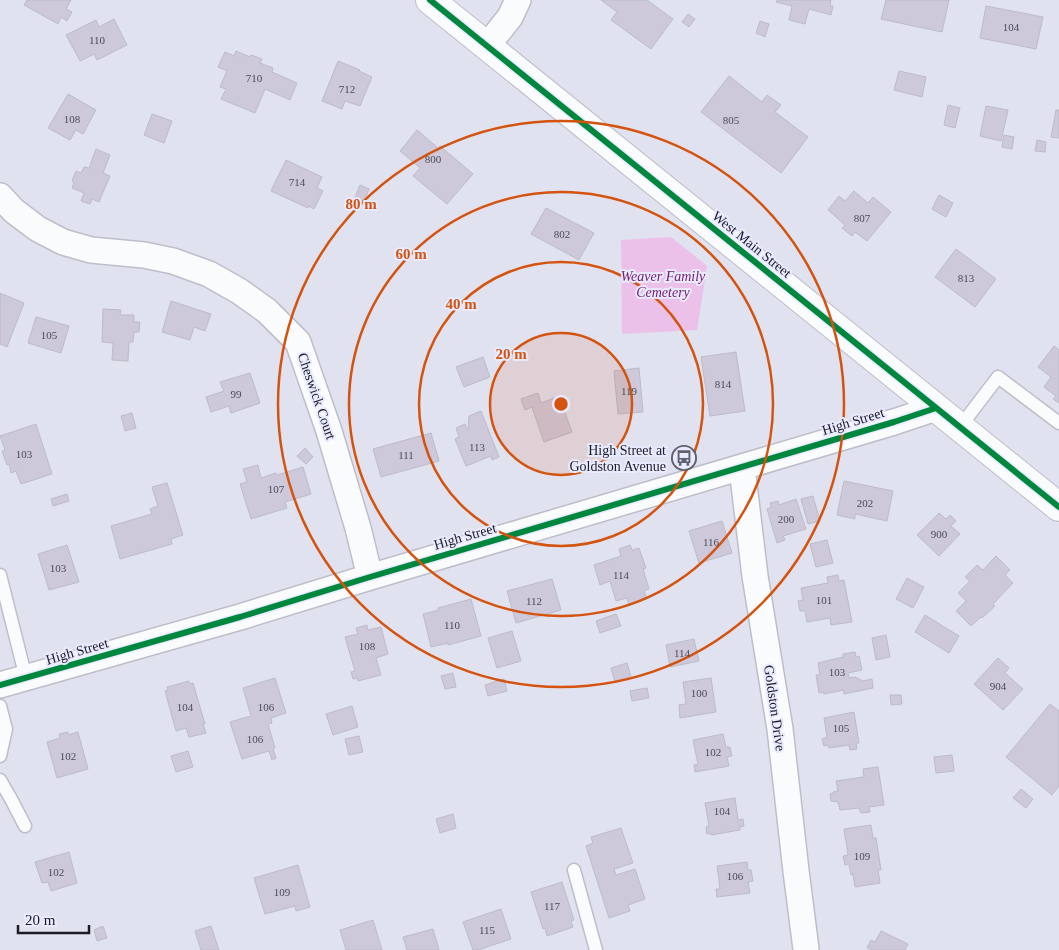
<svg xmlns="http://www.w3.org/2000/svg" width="1059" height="950" font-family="'Times New Roman',serif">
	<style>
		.green { fill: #ebc0e9 }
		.building { fill: #cdc9db; stroke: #bcbbc6 }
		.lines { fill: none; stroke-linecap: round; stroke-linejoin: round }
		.service-casing { stroke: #bdbec9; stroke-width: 15 }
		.minor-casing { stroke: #bdbec9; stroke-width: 28 }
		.secondary-casing { stroke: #bdbec9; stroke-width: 30 }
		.service { stroke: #fafbfd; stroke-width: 12 }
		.minor { stroke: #fafbfd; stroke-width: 25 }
		.secondary { stroke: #fafbfd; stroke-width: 28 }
		.cycleway-casing { stroke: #e8eaff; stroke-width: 9 }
		.cycleway { stroke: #00873e; stroke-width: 6 }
		.ring { fill: none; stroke: #d4530e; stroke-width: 2.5 }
		.labels { text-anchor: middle; stroke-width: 4; stroke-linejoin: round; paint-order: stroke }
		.number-label { font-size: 11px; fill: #4c4b56 }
		.street-label { font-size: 14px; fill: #1b1c25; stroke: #e8eaff }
		.park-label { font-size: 14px; font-style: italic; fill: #771869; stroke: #e8eaff }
		.poi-label { font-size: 14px; fill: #1b1c25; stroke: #e8eaff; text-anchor: end }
		.centre { fill: #d4530e; stroke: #e8eaff; stroke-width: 2.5 }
		.ring-label { font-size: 15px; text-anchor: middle; font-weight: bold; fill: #d4530e; stroke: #e8eaff; stroke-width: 4; stroke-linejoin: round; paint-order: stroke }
	</style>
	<rect width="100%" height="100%" fill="#e0e2f0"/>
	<!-- green -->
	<path class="green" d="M671,237L707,266L697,330L622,334L621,240Z"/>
	<!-- building -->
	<path class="building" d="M27,0H71L66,9L72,12L67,21L61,17L58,24L24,5Z
		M601,0H647L673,19L651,49L611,20L617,12Z
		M777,0H831L830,6H833L831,15L809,9L805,24L789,20L792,6L776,2Z
		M886,0H949L942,32L881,19Z
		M986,6L1043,17L1036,49L980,38Z
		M688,14L695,19L689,27L682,22Z
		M114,19L127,45L97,60L94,54L80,61L66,35L96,20L99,27Z
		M760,21L769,24L765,37L756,33Z
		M236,51L250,57L251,55L262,59L260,63L273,68L272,72L297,83L290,100L265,89L255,113L221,99L226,89L220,87L227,71L218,67L225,52L234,56Z
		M338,61L360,70L359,71L372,77L360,106L345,101L342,109L322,101Z
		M899,71L926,77L922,97L894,90Z
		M729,76L762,102L767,95L781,105L775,112L808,137L781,173L701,112Z
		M68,94L96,110L83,134L76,130L70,140L48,128Z
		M948,105L960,108L955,128L944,125Z
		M986,106L1008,110L1001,141L980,136Z
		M1056,110H1059V138L1051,137Z
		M152,114L172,121L164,143L144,135Z
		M417,130L438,148L440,146L473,174L447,204L413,176L420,168L400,151Z
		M1004,135L1014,137L1012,149L1002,147Z
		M1037,140L1046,142L1045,152L1035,151Z
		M96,149L110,155L103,173L110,176L99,202L92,199L90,204L81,201L84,193L72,188L74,183L72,181L76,171L81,173L84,167L89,168Z
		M286,160L322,177L317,188L323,191L314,209L309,206L308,208L271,191Z
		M360,185L369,189L363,204L354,200Z
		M854,191L868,203L873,197L891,212L867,241L855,232L852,236L842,228L845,225L828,210L839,196L845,201Z
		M939,195L953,203L946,217L932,209Z
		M546,208L594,233L579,260L531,234Z
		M956,249L996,279L975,307L935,277Z
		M0,293L24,303L7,347L0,344Z
		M171,301L211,314L205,331L194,327L190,340L162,332Z
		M103,309L121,310L120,315H134V322H140L139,332H134L133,342H129L128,361L112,360L113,343L102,342Z
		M36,317L69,326L61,353L28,343Z
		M1054,346L1059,350V403L1053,399L1056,396L1044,387L1051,377L1038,367Z
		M736,352L745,411L710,416L701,357Z
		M483,357L490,377L464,387L456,367Z
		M639,368L643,412L618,414L614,371Z
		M250,373L260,403L231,413L229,406L211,412L206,397L224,391L220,382Z
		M538,393L541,403L559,396L572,432L544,442L532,407L525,410L521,399Z
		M481,411L499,457L492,460L491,456L466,466L455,439L459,437L456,428L465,424L468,431L469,416Z
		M132,413L136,428L125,431L121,416Z
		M36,424L52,474L21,484L16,471L11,473L9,464L7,465L2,451L5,450L0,436Z
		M431,433L439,461L381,477L373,449Z
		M305,448L313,457L306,464L297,456Z
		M258,465L261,478L276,473L277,475L303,467L311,494L285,502L287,508L251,519L240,484L247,482L243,469Z
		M844,481L893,491L887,521L855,514V519L837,515Z
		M167,483L183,535L171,539L172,544L120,559L111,526L152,514L150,509L158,506L152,487Z
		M67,494L69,501L53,506L51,499Z
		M813,496L820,521L808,524L801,499Z
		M796,499L806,529L783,536L785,540L777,543L767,509L771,507L770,503L778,501L779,505Z
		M939,513L946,519L950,515L956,521L951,526L960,534L939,556L917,535Z
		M722,521L732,553L699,563L689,531Z
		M827,540L833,563L816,567L810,544Z
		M67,545L79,582L49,590L38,554Z
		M630,545L632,550L639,548L646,568L643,569L649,589L644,591L647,599L629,605L627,598L616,601L610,581L600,585L594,565L621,556L619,549Z
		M996,556L1010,570L1005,575L1013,583L993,604L995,606L982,618L981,617L971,626L956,611L966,601L958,593L970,581L965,577L977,565L983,570Z
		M838,575L839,581L844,580L852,622L831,625L830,618L807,622L805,611H800L798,601L803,600L801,588L828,583L827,577Z
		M907,578L924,587L913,608L896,599Z
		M552,579L561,610L516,623L507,591Z
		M471,599L481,636L448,645V643L431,647L423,614L439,610L438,608Z
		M616,614L621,626L600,633L596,621Z
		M925,615L959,636L949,653L915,632Z
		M367,625L368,630L381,627L388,654L376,658L381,675L358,681V678L353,679L351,672L355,671L345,637L358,634L356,628Z
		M512,631L521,661L497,668L488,638Z
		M886,635L890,657L876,660L872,638Z
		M694,639L699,661L670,667L666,645Z
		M855,652L856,657L859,656L862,670L848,673L849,678L855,677L863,681L872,679L873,688L844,694V690L824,694L823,692L819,693L816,675H820L818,663L843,657V654Z
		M998,658L1009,668L1005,673L1023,689L1003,710L974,684Z
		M627,663L631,677L615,682L611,668Z
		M453,673L456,687L445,689L441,676Z
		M275,678L286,713L271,718L272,723L268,724L275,748L273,749L276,758L272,760L269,751L242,759L230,722L251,716L243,688Z
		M711,678L716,712L680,718L679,705L686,704L683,682Z
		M504,679L507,691L488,696L485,685Z
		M189,681V684L193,683L205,724H203L206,733L189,737L186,728L176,731L165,691L168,690L167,687Z
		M647,688L649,698L632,701L630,691Z
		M890,695H901L902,704L891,705Z
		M1050,704L1059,711V786L1052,795L1006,757Z
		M352,706L358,727L333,735L326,714Z
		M854,712L859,743H856L857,749L850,750L849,745L829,748L828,745L824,746L822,739L827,737L824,718Z
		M68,732V735L78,732L88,769L57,778L47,742L60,738L59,734Z
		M723,734L726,747H730L732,756L727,757L729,766L695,772L694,765L698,764L693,740Z
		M359,736L363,752L349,755L345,739Z
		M188,751L193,767L176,772L171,756Z
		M952,755L954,771L936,773L934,757Z
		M878,767L884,805L869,807L870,812L861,813L859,808L840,810L838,802L831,801L830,794L833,793V792L838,791L836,781L864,777L863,769Z
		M1021,789L1033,799L1026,808L1013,798Z
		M735,798L738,820L743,819L744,826L740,827V830L711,835L710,833L707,834L706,827L709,826L705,803Z
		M453,814L456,828L440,833L436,819Z
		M871,825L873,838H876L881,870H878L880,883L855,887L853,874L851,875L849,864L845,865L843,856L848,855L844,829Z
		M621,828L633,863L614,869L616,875L635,869L645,899L628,905L630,911L609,918L586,846L593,843L591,837Z
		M69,852L77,883L51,891L48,882L42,883L35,862Z
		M747,862L748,870H751L753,881L748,882L750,893L717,897L716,889H720L717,866Z
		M298,865L310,907L296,911L295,906L265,914L254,878Z
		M562,882L574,920L571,921L573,927L547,936L545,928L543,929L531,892Z
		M501,909L511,939L478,950H473L463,922Z
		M373,920L382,950H346L340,930Z
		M103,926L107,938L97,941L94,930Z
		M211,926L219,950H201L195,931Z
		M433,929L439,950H407L403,937Z
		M881,931L908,944L905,950H871L867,948L871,940L875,942Z"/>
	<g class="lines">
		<defs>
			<path id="service" d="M960,427L998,377L1059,423
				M0,575L26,678
				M0,706L6,729L0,756
				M0,780L11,799L25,826
				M574,870L596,950"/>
			<path id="minor" d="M487,46L510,17L518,0
				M0,196L14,211L38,229L63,242L91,250L144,255L173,261L209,274L239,291L267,311L298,342L329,431L358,528L370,577
				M742,468L755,576L780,729L796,871L806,949
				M0,685L240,617L370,577L894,422L936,408"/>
			<path id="secondary" d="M430,0L1059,507"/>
		</defs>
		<!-- service casing -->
		<use href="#service" class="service-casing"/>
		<!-- minor casing -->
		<use href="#minor" class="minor-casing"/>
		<!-- secondary casing -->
		<use href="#secondary" class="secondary-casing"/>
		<!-- service -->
		<use href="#service" class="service"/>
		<!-- minor -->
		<use href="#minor" class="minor"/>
		<!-- secondary -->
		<use href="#secondary" class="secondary"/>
		<defs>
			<path id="cycleway" d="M430,0L1059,507
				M0,685L240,617L370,577L894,422L936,408"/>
		</defs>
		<!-- cycleway casing -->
		<use href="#cycleway" class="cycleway-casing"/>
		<!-- cycleway -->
		<use href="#cycleway" class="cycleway"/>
	</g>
	<!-- distance rings -->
	<circle cx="561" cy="404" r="71" fill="#d4530e" fill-opacity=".12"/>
	<g class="ring">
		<circle cx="561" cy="404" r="71"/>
		<circle cx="561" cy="404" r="142"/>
		<circle cx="561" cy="404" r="212"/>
		<circle cx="561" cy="404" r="283"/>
	</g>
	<!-- icons -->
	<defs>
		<symbol id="bus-ring" viewBox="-11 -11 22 22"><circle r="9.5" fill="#e8eaff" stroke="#60616c" stroke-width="1.5"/><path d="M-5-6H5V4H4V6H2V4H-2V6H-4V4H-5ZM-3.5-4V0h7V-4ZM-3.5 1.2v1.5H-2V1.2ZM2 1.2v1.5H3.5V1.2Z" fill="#60616c"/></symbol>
	</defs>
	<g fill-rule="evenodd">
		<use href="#bus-ring" x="670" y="444" width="28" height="28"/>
	</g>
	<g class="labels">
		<!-- number labels -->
		<g class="number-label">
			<text x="1011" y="31">104</text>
			<text x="97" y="44">110</text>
			<text x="254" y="82">710</text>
			<text x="347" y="93">712</text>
			<text x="72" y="123">108</text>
			<text x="731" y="124">805</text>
			<text x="433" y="163">800</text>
			<text x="297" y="186">714</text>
			<text x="862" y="222">807</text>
			<text x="562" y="238">802</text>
			<text x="966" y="282">813</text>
			<text x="49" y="339">105</text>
			<text x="723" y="388">814</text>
			<text x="629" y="395">119</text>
			<text x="236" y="398">99</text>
			<text x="477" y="451">113</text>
			<text x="24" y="458">103</text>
			<text x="406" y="459">111</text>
			<text x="276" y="493">107</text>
			<text x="865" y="507">202</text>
			<text x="786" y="523">200</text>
			<text x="939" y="538">900</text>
			<text x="711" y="546">116</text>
			<text x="58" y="572">103</text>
			<text x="621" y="579">114</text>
			<text x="824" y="604">101</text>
			<text x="534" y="605">112</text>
			<text x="452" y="629">110</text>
			<text x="367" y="650">108</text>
			<text x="682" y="657">114</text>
			<text x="837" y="676">103</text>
			<text x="998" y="690">904</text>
			<text x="699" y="697">100</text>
			<text x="185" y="711">104</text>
			<text x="266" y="711">106</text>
			<text x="841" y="732">105</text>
			<text x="255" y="743">106</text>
			<text x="713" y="756">102</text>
			<text x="68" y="760">102</text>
			<text x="722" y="815">104</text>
			<text x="862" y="860">109</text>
			<text x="56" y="876">102</text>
			<text x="735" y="880">106</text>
			<text x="282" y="896">109</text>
			<text x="552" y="910">117</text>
			<text x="487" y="934">115</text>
		</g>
		<!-- street labels -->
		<g class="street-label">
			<text transform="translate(752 244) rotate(39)" y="5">West Main Street</text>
			<text transform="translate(317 396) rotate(71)" y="5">Cheswick Court</text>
			<text transform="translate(853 421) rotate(-17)" y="5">High Street</text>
			<text transform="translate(465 536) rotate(-16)" y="5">High Street</text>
			<text transform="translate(77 651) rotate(-16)" y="5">High Street</text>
			<text transform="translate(775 708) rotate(82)" y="5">Goldston Drive</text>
		</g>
		<!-- park labels -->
		<g class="park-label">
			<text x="663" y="281">Weaver Family<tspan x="663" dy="16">Cemetery</tspan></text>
		</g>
		<!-- poi labels -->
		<g class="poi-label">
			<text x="666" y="455">High Street at<tspan x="666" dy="16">Goldston Avenue</tspan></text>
		</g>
	</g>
	<circle cx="561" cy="404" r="8" class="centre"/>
	<g class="ring-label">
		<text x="361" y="209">80 m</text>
		<text x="411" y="259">60 m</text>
		<text x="461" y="309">40 m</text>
		<text x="511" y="359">20 m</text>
	</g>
	<!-- scale -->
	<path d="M18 925v8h71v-8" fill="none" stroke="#1b1c25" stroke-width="2.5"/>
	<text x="25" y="925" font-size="15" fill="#1b1c25" stroke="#e8eaff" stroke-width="4" paint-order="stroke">20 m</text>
</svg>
